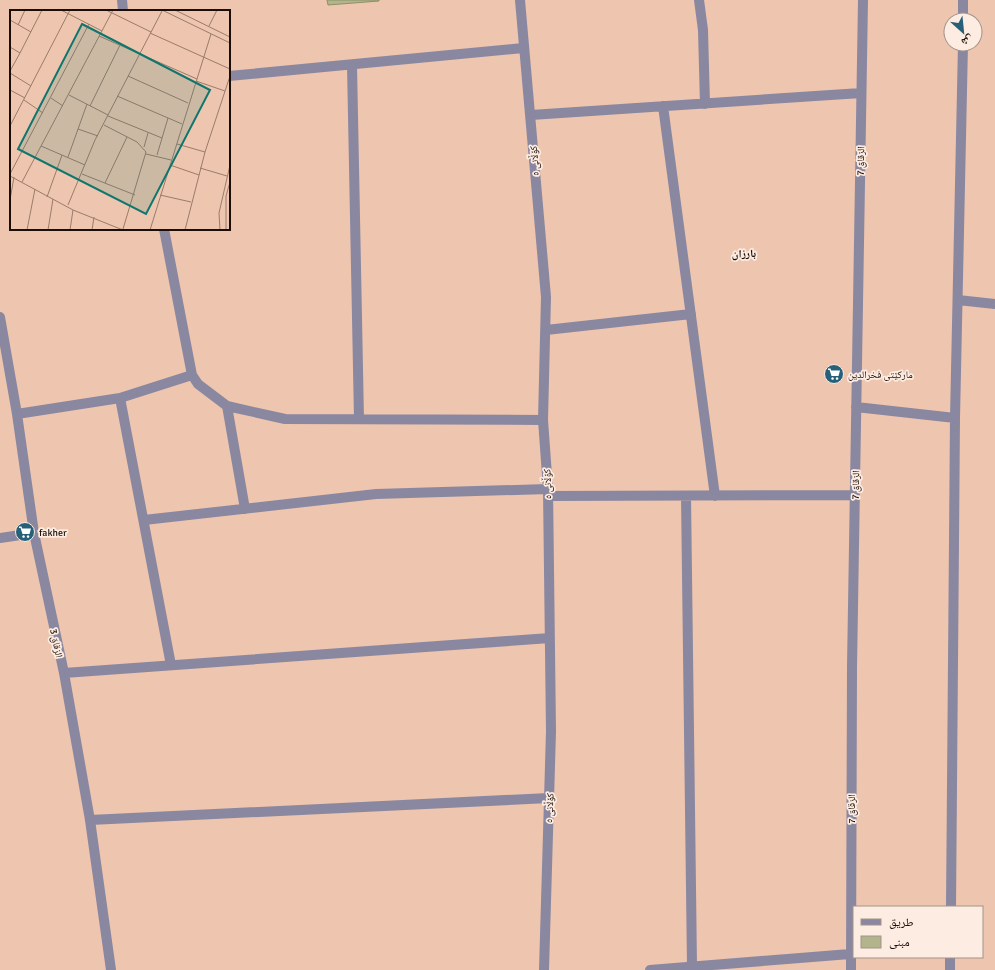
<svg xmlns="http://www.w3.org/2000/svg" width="995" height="970" font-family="Signika,'Noto Naskh Arabic',sans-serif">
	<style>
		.building { fill: #b2b48b; stroke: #8e9068 }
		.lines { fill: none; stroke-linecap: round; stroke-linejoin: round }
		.minor { stroke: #8a87a1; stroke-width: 10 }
		.labels { text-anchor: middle; stroke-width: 3.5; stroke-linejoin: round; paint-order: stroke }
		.street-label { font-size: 10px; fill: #1c0e07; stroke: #fdece2 }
		.poi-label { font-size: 10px; fill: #1c0e07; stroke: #fdece2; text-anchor: start }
		.neighbourhood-label { font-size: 11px; font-weight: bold; fill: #1c0e07; stroke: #fdece2 }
		.inset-road { fill: none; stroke: #9a7c6b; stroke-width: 1 }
		.view { fill: #0f766e; fill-opacity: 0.15; stroke: #0f766e; stroke-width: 2 }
		.inset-edge { fill: none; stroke: #1c0e07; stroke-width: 2 }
	</style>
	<rect width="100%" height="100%" fill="#eec5ae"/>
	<!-- building -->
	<path class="building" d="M327,0H379V1L328,5Z"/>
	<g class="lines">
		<!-- minor -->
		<path class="minor" d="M122,0L123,11
			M520,0L546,297L543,420L548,489L551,731L544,970
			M699,0L703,30L705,104
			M963,20V0
			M352,65L359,419
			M229,76L523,48
			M663,106L715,496
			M531,115L861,93
			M164,229L192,375L198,384L227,406L285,419L543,420
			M958,300L995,304
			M0,317L17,414L34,533L64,673L90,820L111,970
			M546,330L691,314
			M120,398L171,665
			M227,406L245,509
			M856,407L955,418
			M17,414L120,398L192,375
			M548,496L855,495
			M686,496L692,966
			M144,520L376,494L548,489
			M0,538L34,533
			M64,673L550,638
			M90,820L549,798
			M951,907L955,418L963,44
			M650,970L850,954
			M851,970L852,667L863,0
			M950,970V957"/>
	</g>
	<!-- icons -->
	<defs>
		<symbol id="supermarket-disc" viewBox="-11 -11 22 22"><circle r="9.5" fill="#276079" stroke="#fdece2"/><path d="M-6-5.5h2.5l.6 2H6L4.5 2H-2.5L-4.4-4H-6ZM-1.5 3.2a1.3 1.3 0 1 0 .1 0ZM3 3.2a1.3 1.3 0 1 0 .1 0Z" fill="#fff"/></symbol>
	</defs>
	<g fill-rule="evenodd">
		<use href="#supermarket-disc" x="823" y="363" width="22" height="22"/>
		<use href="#supermarket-disc" x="14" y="521" width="22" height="22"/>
	</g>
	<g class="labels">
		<!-- street labels -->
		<g class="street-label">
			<text transform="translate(534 161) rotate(-95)" y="4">کۆڵانی ٥</text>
			<text transform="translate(860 161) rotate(-89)" y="4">الزقاق 7</text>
			<text transform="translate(547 484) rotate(-93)" y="4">کۆڵانی ٥</text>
			<text transform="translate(855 485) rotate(-89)" y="4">الزقاق 7</text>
			<text transform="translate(57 643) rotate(78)" y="4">الزقاق 3</text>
			<text transform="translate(549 808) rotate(-88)" y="4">کۆڵانی ٥</text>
			<text transform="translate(851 809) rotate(-90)" y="4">الزقاق 7</text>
		</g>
		<!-- poi labels -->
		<g class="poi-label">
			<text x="848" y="378">مارکێتی فخرالدین</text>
			<text x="39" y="536">fakher</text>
		</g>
		<!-- neighbourhood labels -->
		<g class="neighbourhood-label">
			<text x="744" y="257">بارزان</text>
		</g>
	</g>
	<!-- overview -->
	<g transform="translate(10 10)">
		<rect width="220" height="220" fill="#eec5ae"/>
		<path class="inset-road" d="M51,0L92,21M96,0L141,22M152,0L220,33M165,0L220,27M0,10L21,22M8,15L15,0M199,16L207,0M140,23L220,59M89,26L187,69M0,37L10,43L0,61M10,43L32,0M0,63L21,76M118,66L178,93M186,71L215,81M0,80L15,88M59,85L98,105M107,86L172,114M41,88L53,96M14,90L33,103M80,96L110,35M98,106L152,128M94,115L127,132L136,142L113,219M0,116L60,0M68,119L88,126M167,134L195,142M31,136L75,155M134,137L138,123M136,144L161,150M147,145L158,108M58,147L77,94M160,155L189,165M190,158L217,166M0,164L79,14M72,164L125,185M0,166L63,200L113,220M12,172L103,0M95,173L117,127M150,185L181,192M37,187L52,145M0,190L4,167M58,195L85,130L152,1M17,220L25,179M38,220L43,189M60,220L63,200M82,220L84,207M140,220L201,24M175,220L195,142L220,66M210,220L209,203L220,155M216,220V186L220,172"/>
		<path class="view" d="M72,14L200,80L136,204L8,139Z"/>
		<rect width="220" height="220" class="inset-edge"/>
	</g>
	<!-- legend -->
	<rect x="853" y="906" width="130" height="52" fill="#fdece2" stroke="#a3938a"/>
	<rect x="861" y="919" width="20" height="6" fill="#8a87a1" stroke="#a3938a"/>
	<text x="889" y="926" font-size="12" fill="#1c0e07">طريق</text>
	<rect x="861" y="936" width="20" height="12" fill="#b2b48b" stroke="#a3938a"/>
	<text x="889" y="946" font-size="12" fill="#1c0e07">مبنى</text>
	<!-- north arrow -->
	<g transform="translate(963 32) rotate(153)"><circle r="19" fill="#fdece2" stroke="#a3938a"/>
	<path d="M0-3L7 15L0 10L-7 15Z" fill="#276079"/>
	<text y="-6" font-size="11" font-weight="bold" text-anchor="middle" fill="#1c0e07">ش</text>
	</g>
</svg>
